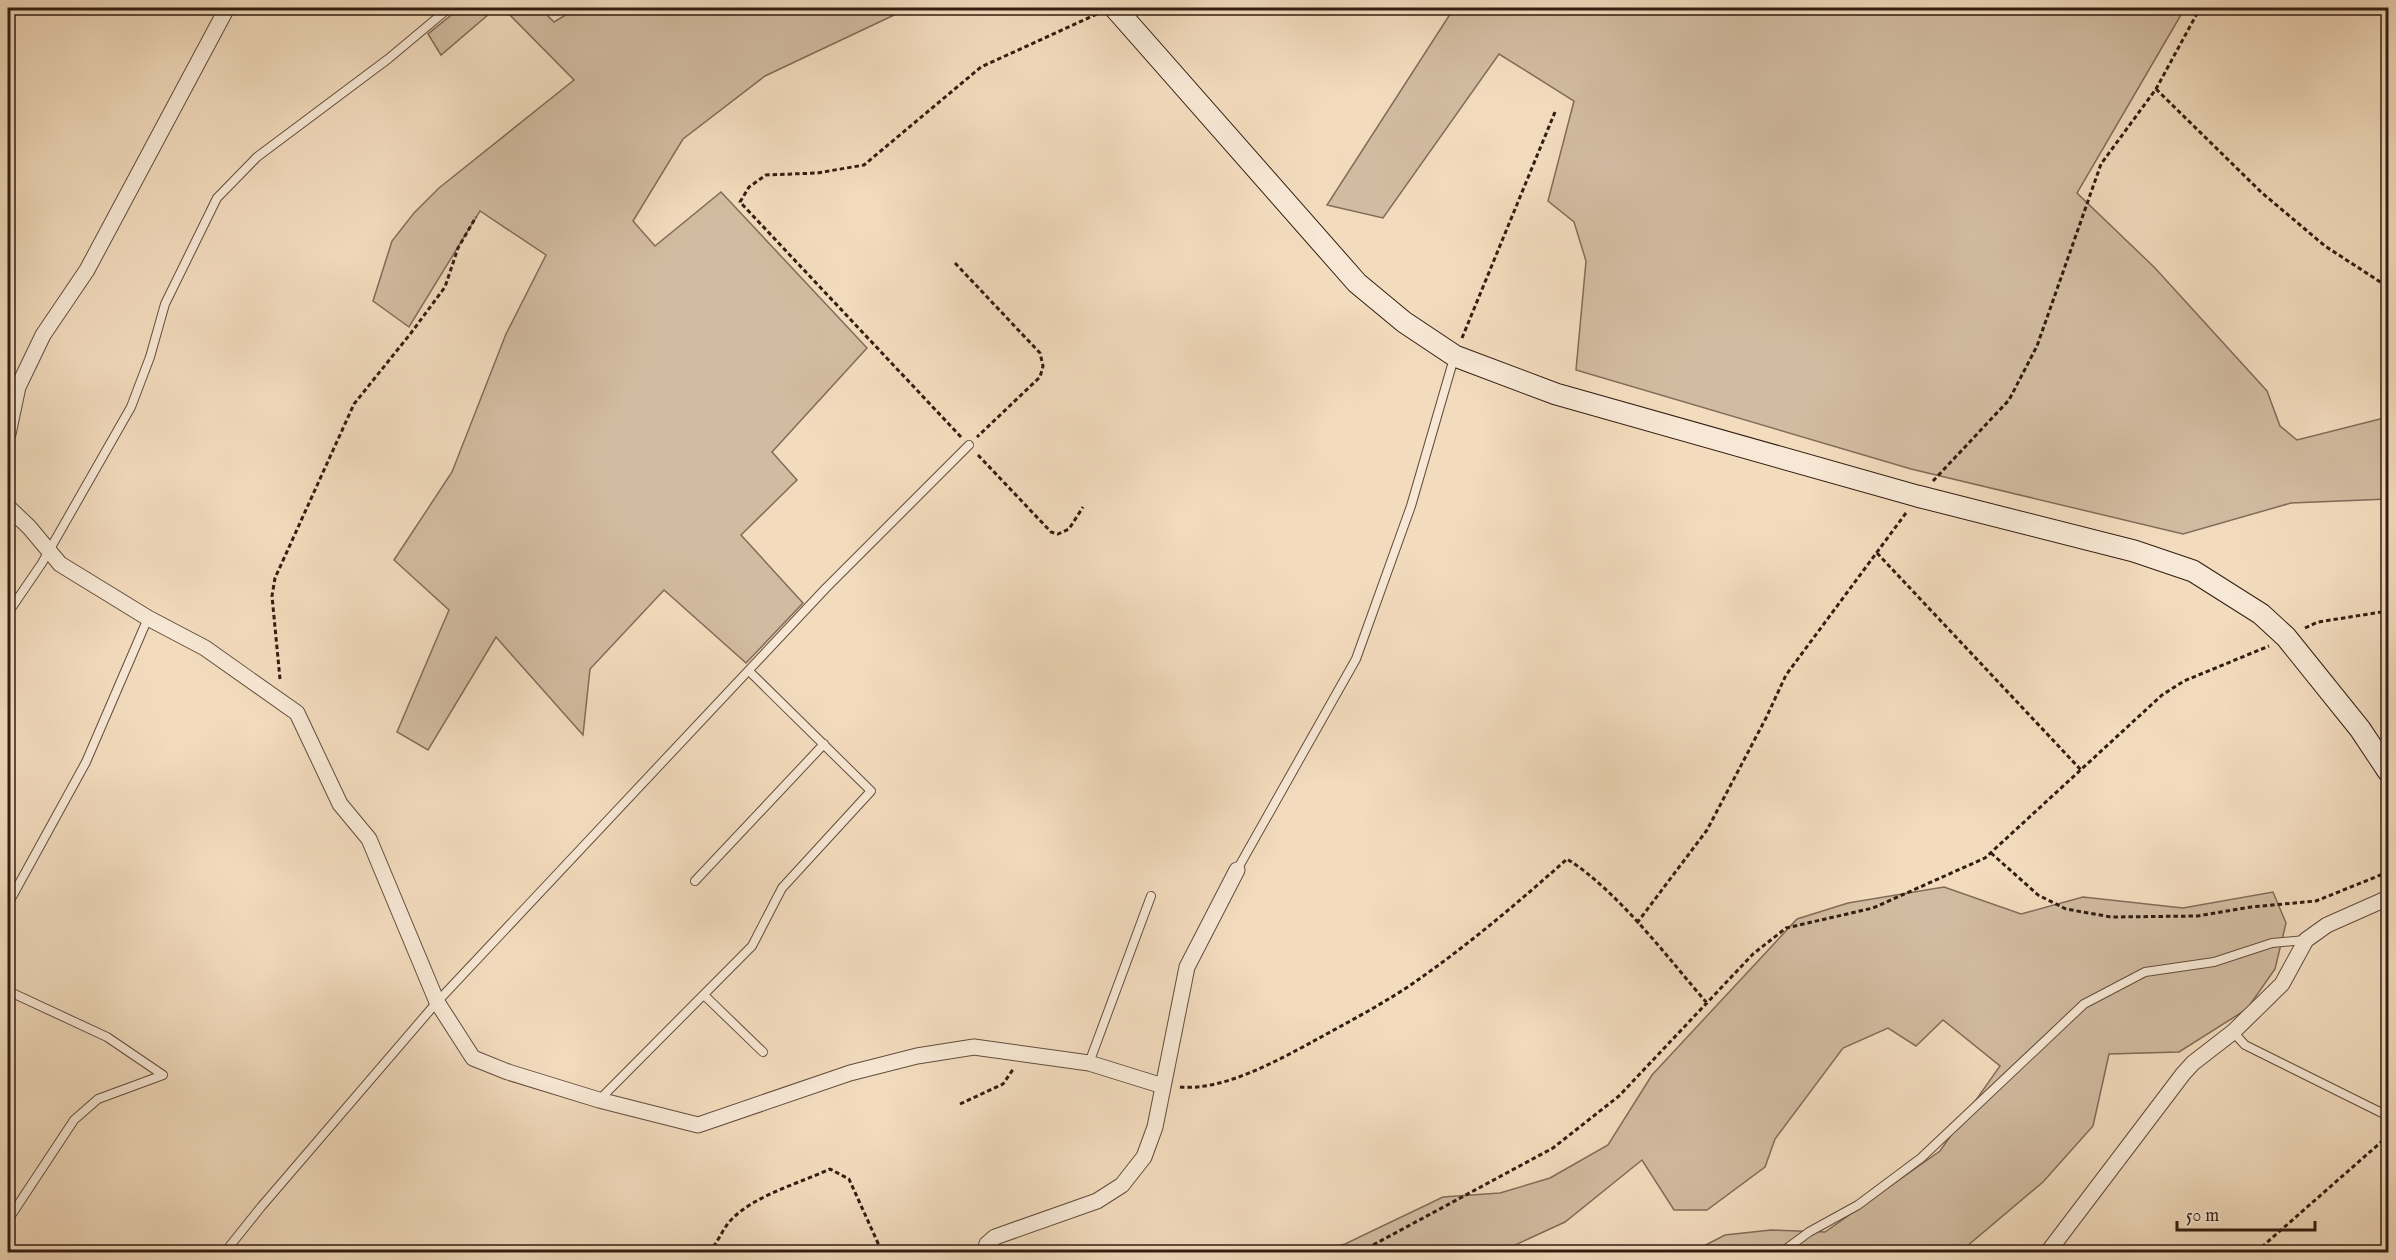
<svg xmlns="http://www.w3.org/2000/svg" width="2396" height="1260" font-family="'IM FELL English',serif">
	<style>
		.green { fill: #d2bca1; stroke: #826c59; stroke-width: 1.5 }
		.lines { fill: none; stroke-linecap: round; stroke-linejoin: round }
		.lane-casing { stroke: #624d3c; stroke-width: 10 }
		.street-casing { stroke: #624d3c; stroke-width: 17 }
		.secondary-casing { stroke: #321d11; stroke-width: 23 }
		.path { stroke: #321d11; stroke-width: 3; stroke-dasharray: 4.5 3; stroke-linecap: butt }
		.lane { stroke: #f7e8d5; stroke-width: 8 }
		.street { stroke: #f7e8d5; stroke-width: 15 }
		.secondary { stroke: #f7e8d5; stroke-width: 21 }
	</style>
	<rect width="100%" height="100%" fill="#f3dcbe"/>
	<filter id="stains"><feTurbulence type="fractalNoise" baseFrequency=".00333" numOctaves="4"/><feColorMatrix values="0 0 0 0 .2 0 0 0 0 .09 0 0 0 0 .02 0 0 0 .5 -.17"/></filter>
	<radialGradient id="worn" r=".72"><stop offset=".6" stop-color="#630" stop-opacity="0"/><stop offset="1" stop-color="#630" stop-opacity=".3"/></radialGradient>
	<!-- green -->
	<path class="green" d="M460,8H496L441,55L428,34Z
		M503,8H540L554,22L577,8H909L765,76L683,139L633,221L655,246L721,192L867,348L772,452L797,480L741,535L803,603L746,663L664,590L590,669L583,735L496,637L428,750L397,732L449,610L394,560L452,472L506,334L546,255L480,211L409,327L373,301L392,241L414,213L439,188L574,80Z
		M1454,8H2185L2077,193L2155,268L2267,391L2280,426L2297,440L2388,417V499L2291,503L2183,534L1911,469L1576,370L1586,261L1574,222L1548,201L1574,101L1499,54L1383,218L1327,205Z
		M1944,887L2021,914L2083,897L2183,908L2273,892L2286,923L2275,969L2247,1009L2179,1052L2109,1054L2093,1126L2043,1182L1960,1252H1692L1725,1235L1771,1230L1825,1232L1940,1151L2000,1066L1943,1020L1916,1046L1888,1028L1843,1048L1775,1139L1765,1167L1707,1210H1674L1642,1160L1565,1222L1500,1252H1312L1345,1244L1443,1197L1500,1193L1550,1178L1608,1145L1652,1075L1797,919L1848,903Z"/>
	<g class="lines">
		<defs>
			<path id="lane" d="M8,613L42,563L131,407L150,357L165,304L217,198L257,157L388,59L449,8
				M1237,870L1356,659L1411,506L1454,358
				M695,881L824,744
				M8,904L86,762L148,618
				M8,991L107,1037L163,1075L98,1099L74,1120L8,1220
				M704,995L763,1052
				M2233,1032L2245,1045L2388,1116
				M1089,1063L1151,896
				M600,1099L752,946L782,888L871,791L749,671
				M225,1252L261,1207L437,1002L826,588L969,445
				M1782,1252L1809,1232L1858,1205L1921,1158L2084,1004L2145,972L2214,962L2272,943L2305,940"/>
			<path id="street" d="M8,434L18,387L43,335L87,270L227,8
				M8,507L29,527L60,564L148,618L205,648L297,713L340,804L369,839L437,1002L473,1058L508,1072L599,1100L698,1125L850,1073L917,1056L974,1047L1089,1063L1163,1086
				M984,1252L987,1244L995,1237L1097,1201L1122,1185L1144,1157L1155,1127L1187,967L1237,870
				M2048,1252L2183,1074L2193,1063L2233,1032L2282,984L2306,940L2327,925L2388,898"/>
			<path id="secondary" d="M1115,8L1357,283L1404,322L1455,356L1556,394L1917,496L2134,551L2193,571L2261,614L2286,637L2360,729L2388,771"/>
		</defs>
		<!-- lane casing -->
		<use href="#lane" class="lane-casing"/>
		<!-- street casing -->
		<use href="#street" class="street-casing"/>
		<!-- secondary casing -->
		<use href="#secondary" class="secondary-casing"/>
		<!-- path -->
		<path class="path" d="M2375,8L2388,19
			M2156,89L2261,192L2325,246L2388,287
			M955,263L1040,353L1043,366L1040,377L977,437
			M1462,338L1555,112
			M961,437L740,202L749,187L766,175L817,173L864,165L981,67L1097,14
			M978,455L1051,532L1058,534L1069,529L1083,507
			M1933,481L2009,400L2037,346L2101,164L2156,89L2200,8
			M1877,553L2081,770
			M2305,628L2318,622L2388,611
			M280,679L272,596L275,578L354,404L411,333L445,287L458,248L476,217
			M1991,853L2038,895L2066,909L2111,917L2198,916L2251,907L2316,901L2388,872
			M1637,923L1707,830L1766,718L1786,675L1906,513
			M1180,1087C1222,1091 1275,1062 1312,1042C1348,1022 1389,1001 1422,977C1473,941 1521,900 1567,859C1618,891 1667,957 1707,1003
			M960,1104L1003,1084L1014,1068
			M708,1252C719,1243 722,1228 733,1218C756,1195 800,1183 830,1169L849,1179L882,1252
			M1360,1252L1553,1148L1619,1096L1753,954L1786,928L1873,908L1985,858L2162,695L2184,681L2269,646
			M2256,1252L2388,1136"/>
		<!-- lane -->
		<use href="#lane" class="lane"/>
		<!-- street -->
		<use href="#street" class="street"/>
		<!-- secondary -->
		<use href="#secondary" class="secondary"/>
	</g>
	<!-- margin -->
	<rect width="2396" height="1260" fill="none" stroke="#f3dcbe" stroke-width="30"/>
	<rect x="9" y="9" width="2378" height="1242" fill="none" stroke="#321d11" stroke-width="3"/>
	<rect x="15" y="15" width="2366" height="1230" fill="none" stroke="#321d11" stroke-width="1.5"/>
	<!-- scale -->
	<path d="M2177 1221v9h138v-9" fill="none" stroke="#321d11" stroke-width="3"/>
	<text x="2186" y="1221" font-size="18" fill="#321d11" stroke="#f7e8d5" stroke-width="4.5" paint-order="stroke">50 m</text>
	<rect width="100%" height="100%" filter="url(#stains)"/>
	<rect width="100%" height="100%" fill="url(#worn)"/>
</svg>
